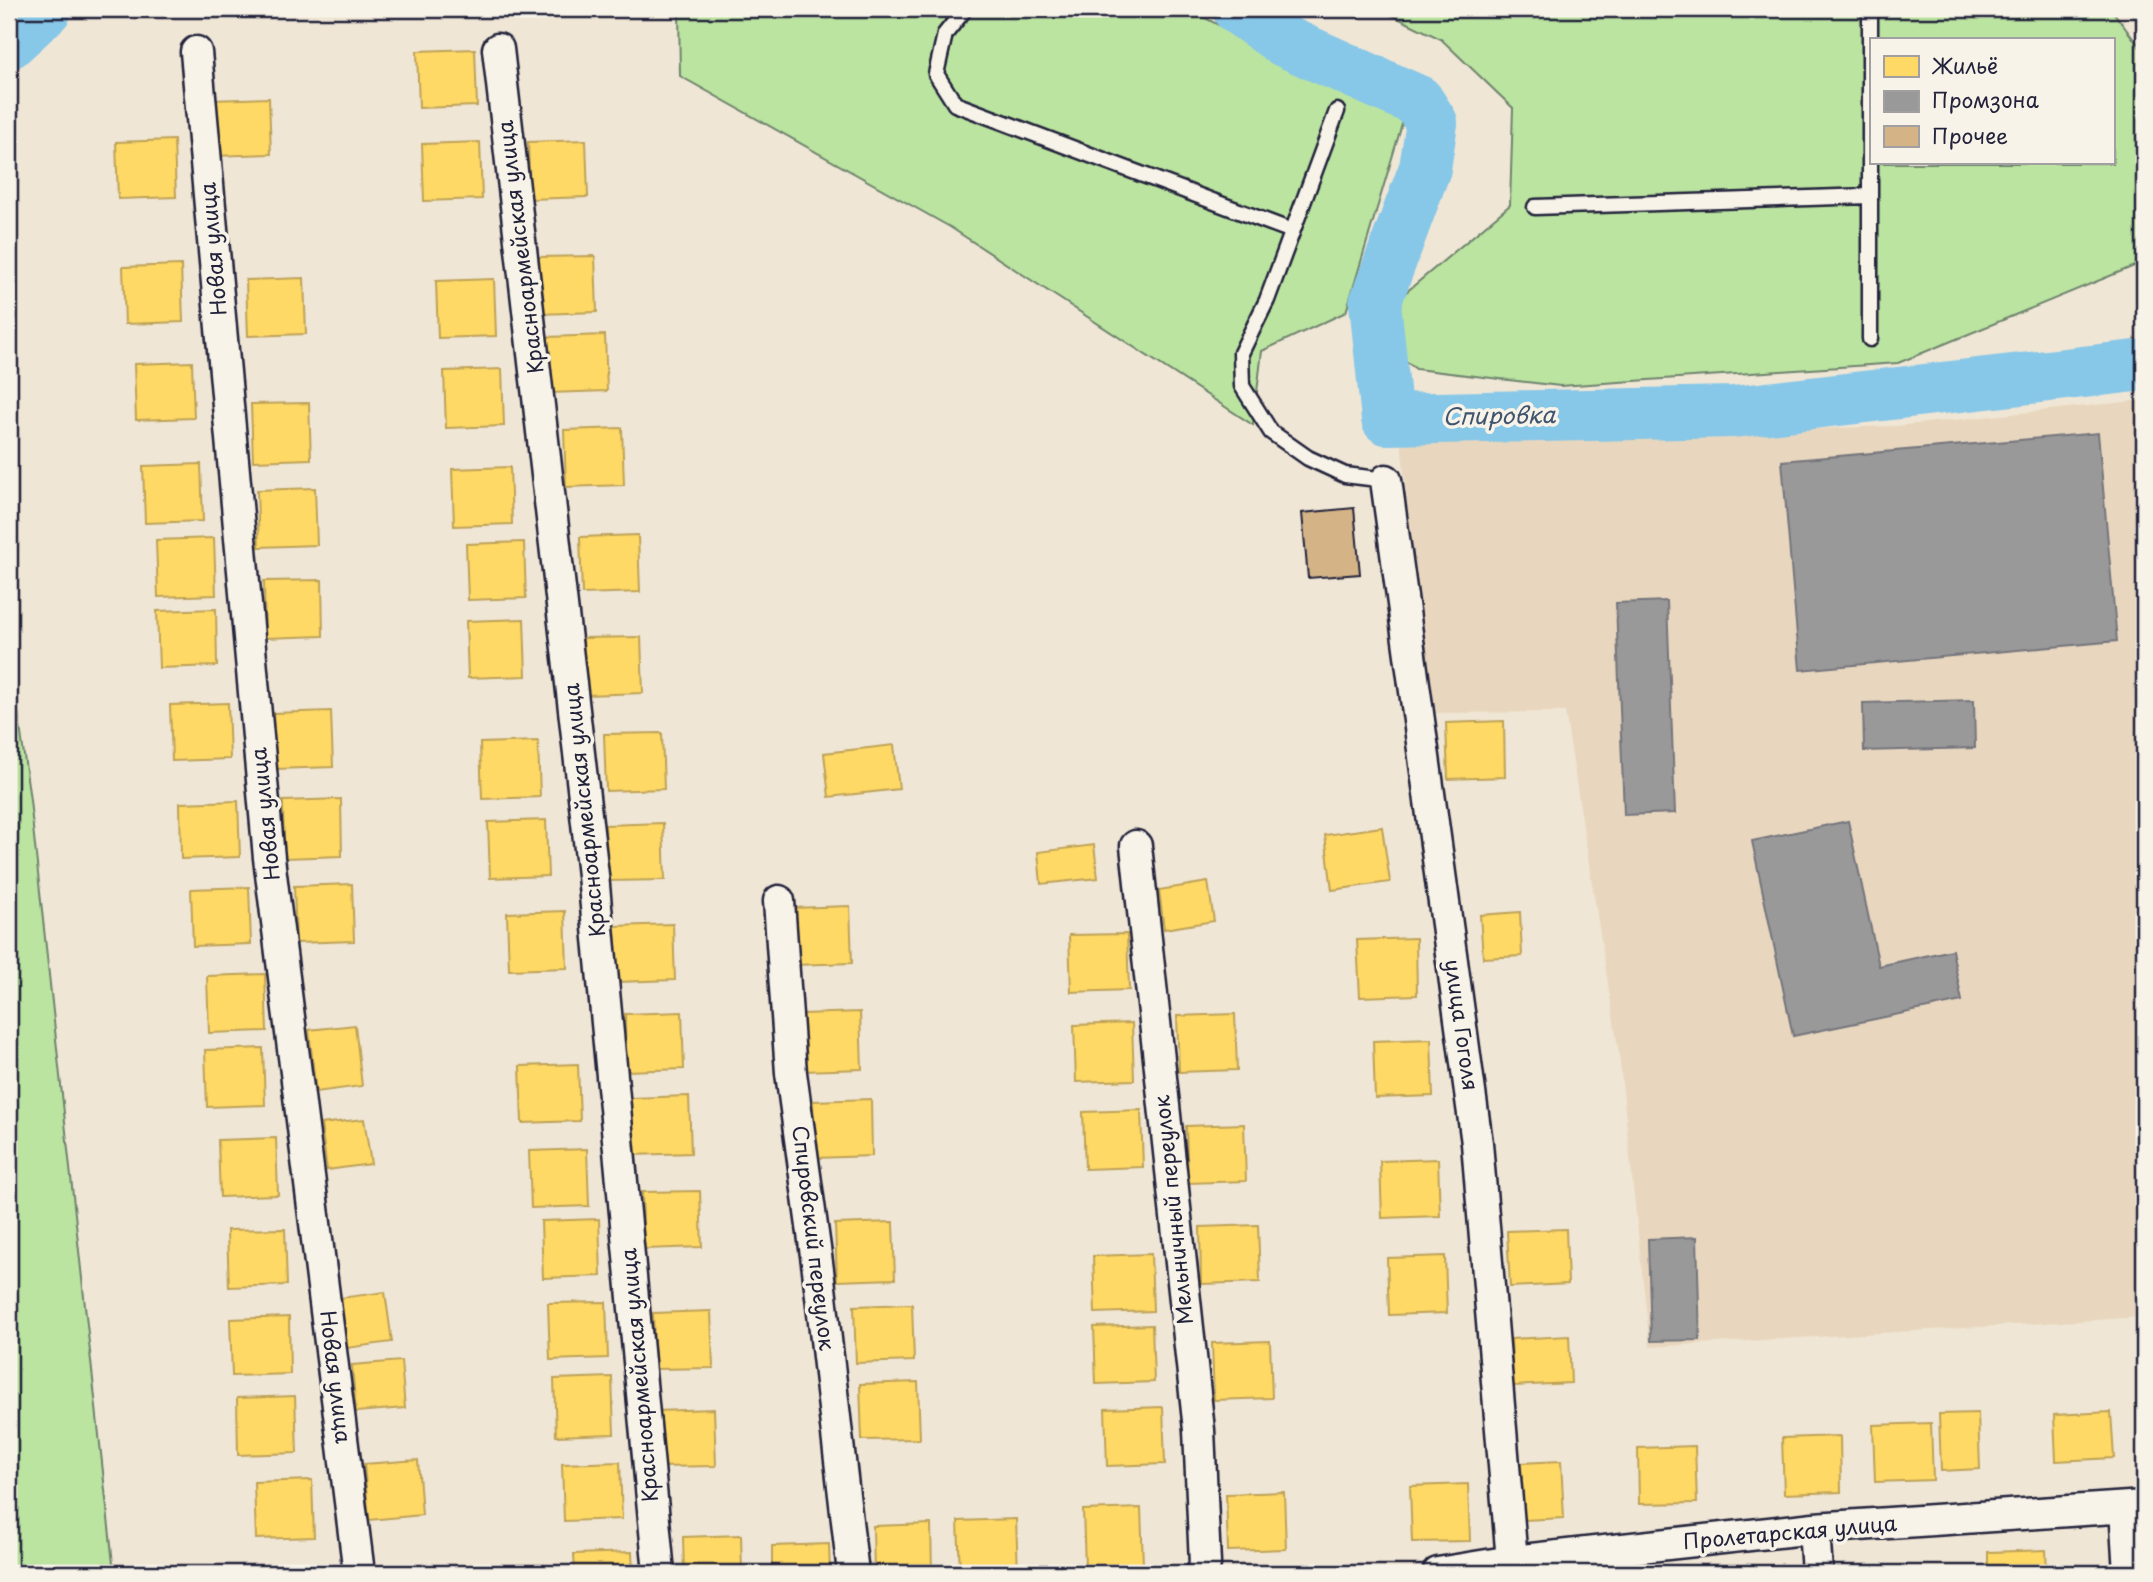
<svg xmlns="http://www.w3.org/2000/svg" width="2153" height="1582" font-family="'Playpen Sans',sans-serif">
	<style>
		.built { fill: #e8d7be }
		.green { fill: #bbe4a0; stroke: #6e836e; stroke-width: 2; fill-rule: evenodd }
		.homes { fill: #ffd966; stroke: #bda259; stroke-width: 2 }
		.industry { fill: #999; stroke: #75757d; stroke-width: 2 }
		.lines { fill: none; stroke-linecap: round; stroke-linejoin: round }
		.river { stroke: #87c7e8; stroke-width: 52 }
		.building { fill: #d4b487; stroke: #22223b; stroke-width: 2 }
		.lane-casing { stroke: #22223b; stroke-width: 19 }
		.street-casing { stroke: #22223b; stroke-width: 35 }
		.lane { stroke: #f7f3e8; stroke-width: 14 }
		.street { stroke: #f7f3e8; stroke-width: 30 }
		.labels { text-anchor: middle; stroke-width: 7; stroke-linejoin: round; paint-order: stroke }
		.street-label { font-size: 21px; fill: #22223b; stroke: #f7f3e8 }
		.water-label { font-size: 23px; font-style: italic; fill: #40546f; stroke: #f7f3e8 }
	</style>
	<rect width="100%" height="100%" fill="#f0e6d5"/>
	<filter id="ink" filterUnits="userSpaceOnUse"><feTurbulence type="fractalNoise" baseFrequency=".0143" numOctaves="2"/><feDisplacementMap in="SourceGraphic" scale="14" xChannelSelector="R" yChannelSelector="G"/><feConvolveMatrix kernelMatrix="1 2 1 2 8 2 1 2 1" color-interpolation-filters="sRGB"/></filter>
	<g filter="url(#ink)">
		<!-- built -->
		<path class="built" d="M2144,400V1317L1650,1347L1619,1054L1565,712L1429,713L1401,442L1896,426Z"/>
		<!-- green -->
		<path class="green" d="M679,9H1188L1403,121L1346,312L1262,351L1253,425L950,227L680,76Z
			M1379,9H2111L2144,53V262L1898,363L1560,386L1416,369L1387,347L1386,309L1510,205L1513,108L1441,39ZM1871,40H2113V163H1871Z
			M9,644L30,800L114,1573H9Z"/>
		<!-- homes -->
		<path class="homes" d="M475,49L477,106L419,108L417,51Z
			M269,98L271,154L213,156L211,100Z
			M174,140L176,197L118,199L116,142Z
			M586,140L588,197L530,199L528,142Z
			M480,142L482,199L424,201L422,144Z
			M595,256L597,312L539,314L537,257Z
			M181,265L183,322L125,324L123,267Z
			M304,278L306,334L248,336L246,280Z
			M494,279L496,336L438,338L436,281Z
			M605,335L607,391L549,393L547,337Z
			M192,362L194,418L136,420L134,364Z
			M502,369L504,426L446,428L444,371Z
			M309,403L311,459L253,461L251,404Z
			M622,428L624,485L566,487L564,430Z
			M201,464L203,521L145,523L143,466Z
			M510,467L512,524L454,526L452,469Z
			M315,488L317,545L259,547L257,490Z
			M638,535L640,592L582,594L580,537Z
			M214,538L216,595L158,597L156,540Z
			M524,542L526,598L468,600L466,544Z
			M322,580L323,636L265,638L264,581Z
			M216,609L217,666L159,668L157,611Z
			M524,619L526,676L468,678L466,621Z
			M641,637L643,693L585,695L583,638Z
			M228,703L230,759L172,761L170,705Z
			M331,711L333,767L275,769L273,713Z
			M1504,721L1505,777L1448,779L1446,723Z
			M662,733L664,789L606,791L604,734Z
			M538,741L540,797L482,799L480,743Z
			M894,745L899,789L829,797L824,753Z
			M341,799L342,856L284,858L283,801Z
			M238,801L240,857L181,859L180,803Z
			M546,820L548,876L490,878L488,822Z
			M663,823L665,880L607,881L605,825Z
			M1382,827L1390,882L1332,890L1325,835Z
			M1094,845L1098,878L1041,884L1038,852Z
			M1208,882L1214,921L1164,929L1159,890Z
			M352,884L354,941L296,943L294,886Z
			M249,887L251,944L193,946L191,889Z
			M850,906L852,963L794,965L792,908Z
			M565,911L567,968L509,970L507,913Z
			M1520,912L1522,956L1483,958L1480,915Z
			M673,924L675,980L617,982L615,926Z
			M1127,934L1129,990L1071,992L1069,935Z
			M1416,938L1417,995L1360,997L1357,940Z
			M265,974L267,1031L209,1033L207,976Z
			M682,1012L684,1069L626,1071L625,1014Z
			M860,1012L862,1069L803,1071L802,1014Z
			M1235,1014L1237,1070L1179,1072L1177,1016Z
			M1132,1023L1134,1080L1076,1082L1074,1025Z
			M355,1025L362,1086L316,1092L309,1030Z
			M1431,1039L1433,1096L1375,1098L1373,1041Z
			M263,1048L265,1105L207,1107L205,1050Z
			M578,1064L580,1121L522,1123L520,1066Z
			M689,1096L691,1153L633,1155L631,1098Z
			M871,1099L872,1156L815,1158L813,1101Z
			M1141,1110L1143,1167L1085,1169L1083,1112Z
			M364,1119L371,1164L327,1170L321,1124Z
			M1244,1124L1246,1181L1188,1183L1186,1126Z
			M276,1138L278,1195L220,1197L218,1140Z
			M587,1149L589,1206L531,1208L529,1151Z
			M1438,1159L1440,1216L1382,1218L1380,1161Z
			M700,1191L702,1247L644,1249L642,1192Z
			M599,1219L601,1276L543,1278L541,1221Z
			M893,1222L895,1279L837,1281L835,1224Z
			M1258,1225L1260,1282L1201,1284L1200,1227Z
			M285,1229L287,1285L229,1287L227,1230Z
			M1566,1229L1568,1284L1510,1287L1507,1231Z
			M1151,1254L1153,1311L1095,1313L1093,1256Z
			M1445,1256L1447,1313L1389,1315L1387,1258Z
			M385,1292L392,1342L347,1348L340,1298Z
			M606,1302L608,1358L550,1360L548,1303Z
			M912,1304L914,1361L856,1363L854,1306Z
			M711,1311L713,1368L655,1369L653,1313Z
			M289,1317L290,1374L232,1376L230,1319Z
			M1152,1325L1154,1382L1096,1384L1094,1327Z
			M1569,1336L1571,1383L1513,1386L1511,1339Z
			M1270,1341L1272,1398L1214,1400L1212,1343Z
			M401,1361L405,1408L356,1412L352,1365Z
			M612,1377L614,1434L556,1436L554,1379Z
			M918,1382L920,1439L862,1440L860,1384Z
			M295,1396L297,1453L238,1455L237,1398Z
			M1163,1407L1165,1464L1107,1466L1105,1409Z
			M714,1409L716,1466L658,1467L656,1411Z
			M2111,1412L2114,1458L2056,1461L2054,1415Z
			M1978,1413L1980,1469L1941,1471L1939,1414Z
			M1931,1423L1933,1480L1875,1482L1873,1425Z
			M1840,1436L1841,1492L1784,1494L1782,1438Z
			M1695,1446L1697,1503L1639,1504L1638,1448Z
			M418,1460L422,1515L369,1520L364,1464Z
			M1561,1461L1564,1518L1524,1520L1521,1463Z
			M620,1462L622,1519L564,1521L562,1464Z
			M312,1480L314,1537L256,1539L254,1482Z
			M1468,1484L1470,1541L1412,1542L1410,1486Z
			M1284,1492L1286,1549L1228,1551L1226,1494Z
			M1141,1508L1143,1565L1085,1567L1083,1510Z
			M1016,1519L1018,1573H960L958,1521Z
			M931,1524L932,1573H874L873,1526Z
			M741,1535L742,1573H684L683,1537Z
			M829,1544L830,1573H772V1546Z
			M2046,1550L2047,1573H1988V1552Z
			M632,1552L633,1573H575L574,1554Z
			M326,1570L327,1573H268V1572Z"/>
		<!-- industry -->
		<path class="industry" d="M2098,433L2117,641L1800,670L1782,461Z
			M1667,601L1675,813L1624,815L1616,603Z
			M1974,700L1975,748L1864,751L1863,703Z
			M1848,821L1879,966L1952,950L1962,1001L1793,1036L1752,841Z
			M1697,1237L1700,1340L1651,1341L1648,1239Z"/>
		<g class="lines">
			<!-- river -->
			<path class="river" d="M1238,9L1284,41L1418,101L1432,123L1425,168L1375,303L1387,419L1733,412L2144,365
				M9,43L46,9"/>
		</g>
		<!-- building -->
		<path class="building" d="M1354,508L1360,574L1308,578L1302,513Z"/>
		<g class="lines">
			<defs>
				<path id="lane" d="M965,9L945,34L936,74L955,104L1292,231
					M1870,9V339
					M1337,111L1267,300L1241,353L1242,386L1271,432L1308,458L1345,475L1386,480
					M1535,207L1870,196"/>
				<path id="street" d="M498,49L593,875L659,1573
					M196,52L269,858L359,1573
					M1386,480L1477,1143L1513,1573
					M1136,846L1199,1430L1205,1564L1202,1573
					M779,901L791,1073L818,1270L853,1573
					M2125,1508L2129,1573
					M1814,1528L1817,1573
					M1438,1573L1512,1561L1814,1528L2144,1506"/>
			</defs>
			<!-- lane casing -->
			<use href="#lane" class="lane-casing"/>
			<!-- street casing -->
			<use href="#street" class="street-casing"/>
			<!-- lane -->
			<use href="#lane" class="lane"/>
			<!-- street -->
			<use href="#street" class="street"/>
		</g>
	</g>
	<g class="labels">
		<!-- street labels -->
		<g class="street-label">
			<text transform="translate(521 247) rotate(-97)" y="7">Красноармейская улица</text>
			<text transform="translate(214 249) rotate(-95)" y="7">Новая улица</text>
			<text transform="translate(585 810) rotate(-96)" y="7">Красноармейская улица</text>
			<text transform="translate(266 814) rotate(-96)" y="7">Новая улица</text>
			<text transform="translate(1461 1025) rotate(82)" y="7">улица Гоголя</text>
			<text transform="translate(1174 1210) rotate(-96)" y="7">Мельничный переулок</text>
			<text transform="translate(813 1238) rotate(83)" y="7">Спировский переулок</text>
			<text transform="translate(640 1375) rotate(-95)" y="7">Красноармейская улица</text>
			<text transform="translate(335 1377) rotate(83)" y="7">Новая улица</text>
			<text transform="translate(1790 1533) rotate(-5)" y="7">Пролетарская улица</text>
		</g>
		<!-- water labels -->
		<g class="water-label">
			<text transform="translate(1499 416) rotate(-1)" y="8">Спировка</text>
		</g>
	</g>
	<!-- margin -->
	<rect width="2153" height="1582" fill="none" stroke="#f7f3e8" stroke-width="35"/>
	<rect x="18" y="18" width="2118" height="1547" fill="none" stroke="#22223b" stroke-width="2.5" filter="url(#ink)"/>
	<!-- legend -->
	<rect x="1870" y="38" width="245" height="126" fill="#f7f3e8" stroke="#a29fa3" stroke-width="2"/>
	<rect x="1884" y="56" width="35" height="21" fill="#ffd966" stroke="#a29fa3" stroke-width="2"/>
	<text x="1932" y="74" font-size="21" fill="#22223b">Жильё</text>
	<rect x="1884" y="91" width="35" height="21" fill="#999999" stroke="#a29fa3" stroke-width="2"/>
	<text x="1932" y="108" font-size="21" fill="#22223b">Промзона</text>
	<rect x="1884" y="126" width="35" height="21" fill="#d4b487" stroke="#a29fa3" stroke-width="2"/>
	<text x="1932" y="144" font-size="21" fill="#22223b">Прочее</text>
</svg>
